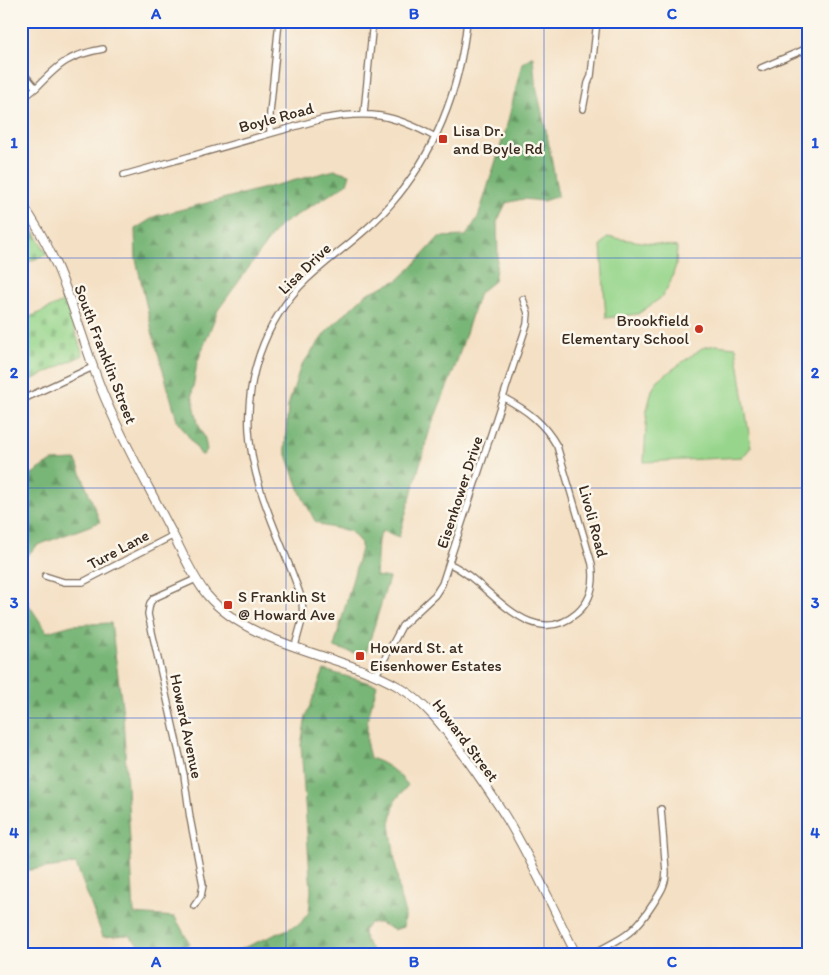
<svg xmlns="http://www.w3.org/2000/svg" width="829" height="975" font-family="Itim,sans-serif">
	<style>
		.forest { fill: url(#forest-firs); stroke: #5a704a }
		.cemetery { fill: url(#cemetery-stones); stroke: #688054 }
		.park { fill: #96d58b; stroke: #688054 }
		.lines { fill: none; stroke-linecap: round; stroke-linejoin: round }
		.minor-casing { stroke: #7c6a58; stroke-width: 8 }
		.secondary-casing { stroke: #7c6a58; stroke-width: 10 }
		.minor { stroke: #fff; stroke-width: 5.5 }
		.secondary { stroke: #fff; stroke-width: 8 }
		.grid { fill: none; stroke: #1d4ed8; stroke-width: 1; stroke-opacity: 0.55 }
		.poi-dot { fill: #c8321e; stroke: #fbf7ec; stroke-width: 2 }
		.labels { text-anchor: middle; stroke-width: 5; stroke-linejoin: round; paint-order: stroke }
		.street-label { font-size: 16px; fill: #3b2a1e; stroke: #fbf7ec }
		.poi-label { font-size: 16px; fill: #3b2a1e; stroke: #fbf7ec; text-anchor: start }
		.neatline { fill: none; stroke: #1d4ed8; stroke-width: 2 }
		.grid-label { font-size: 16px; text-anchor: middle; font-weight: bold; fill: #1d4ed8 }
	</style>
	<defs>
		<pattern id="forest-firs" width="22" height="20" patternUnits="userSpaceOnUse" patternTransform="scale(1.25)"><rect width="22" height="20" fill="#78b677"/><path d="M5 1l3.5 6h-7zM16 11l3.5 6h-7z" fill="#649461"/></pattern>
		<pattern id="cemetery-stones" width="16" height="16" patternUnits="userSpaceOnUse" patternTransform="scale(1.25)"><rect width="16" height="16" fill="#96d58b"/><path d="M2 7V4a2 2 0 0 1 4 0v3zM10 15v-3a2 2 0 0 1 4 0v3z" fill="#82b778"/></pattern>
	</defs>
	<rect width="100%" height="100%" fill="#fbf7ec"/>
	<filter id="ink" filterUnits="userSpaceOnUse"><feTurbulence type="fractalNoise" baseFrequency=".02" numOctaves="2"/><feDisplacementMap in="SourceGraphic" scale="10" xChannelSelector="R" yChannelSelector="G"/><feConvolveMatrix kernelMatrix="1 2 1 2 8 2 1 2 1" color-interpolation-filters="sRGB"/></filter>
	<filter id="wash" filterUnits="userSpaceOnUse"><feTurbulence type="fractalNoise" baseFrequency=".0096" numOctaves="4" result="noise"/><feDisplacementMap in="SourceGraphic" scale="20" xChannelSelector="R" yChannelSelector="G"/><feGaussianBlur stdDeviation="1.12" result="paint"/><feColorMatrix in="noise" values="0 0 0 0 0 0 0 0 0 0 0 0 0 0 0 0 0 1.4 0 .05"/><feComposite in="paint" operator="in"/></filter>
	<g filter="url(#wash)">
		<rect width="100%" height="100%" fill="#f4e0c4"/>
		<!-- forest -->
		<path class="forest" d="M533,56L535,81L548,140L558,196L543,201L523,199L506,203L497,222L498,255L494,281L479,293L455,367L430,429L399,537L382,531L378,540L376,576L389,578L365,656L334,647L361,549V543L350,531L324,526L315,521L301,494L285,449L288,406L300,368L326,332L366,294L398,280L413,266L439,237L466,236L478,217L506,129L522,63Z
			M335,170L350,174L347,184L279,226L218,310L197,363L192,394L198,423L205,439L207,450L202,456L177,420L153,335L136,259L135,229L156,216Z
			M76,460L100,522L38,545L21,561V476L32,474L52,461Z
			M21,582L29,605L47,632L72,625L111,623L123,714L134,914L175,917L190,944L156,954H150L128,935L103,937L76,864L21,871Z
			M324,670L377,685L367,721V746L370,758C386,763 397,772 408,785L395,801L390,824L400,897L405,913L403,927L394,930L380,923H370L363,931L366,941L375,954H229L300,924L309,912L311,891L301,745L306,716Z"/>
		<!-- cemetery -->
		<path class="cemetery" d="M34,231L47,254L21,265V236Z
			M65,301L83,355L21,385V321Z"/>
		<!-- park -->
		<path class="park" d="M607,237L677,247L676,265L670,283L662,297L638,314L606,318L601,246Z
			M715,345L736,347L751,447L743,457L644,462L647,410L652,390L658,380L702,348Z"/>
	</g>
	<g filter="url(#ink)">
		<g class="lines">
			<defs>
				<path id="minor" d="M804,49L808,60
					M761,68L808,48
					M21,71L36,88L21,100
					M36,88C60,63 69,55 103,49
					M583,109L588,83L591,76L597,21
					M364,113L373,21
					M270,133V113L279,21
					M124,175L322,119C369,110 393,114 435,137
					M21,400L93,367
					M450,564C489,581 529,654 577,613C591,601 595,583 592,564L557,446C544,423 527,410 504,398
					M45,576L64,582H83L174,535
					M295,646L303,617L302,600C284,544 252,490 249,430C246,371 269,311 315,272C341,249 369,230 391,204C436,152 460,88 467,21
					M376,675L402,626L435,595L442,584L527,324L528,313L523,299
					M194,906L201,896L203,885L190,818L184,775L148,614L150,603L154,598L196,579
					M592,954C623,938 634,934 653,904C660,893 666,885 666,872L661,809"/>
				<path id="secondary" d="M21,203C63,259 77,327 102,391C121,438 146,482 169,527C181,549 191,575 207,595C252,648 341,653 399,687C426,703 445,729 463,754C478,775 493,796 507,819C533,862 553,909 576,954"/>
			</defs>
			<!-- minor casing -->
			<use href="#minor" class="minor-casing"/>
			<!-- secondary casing -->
			<use href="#secondary" class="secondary-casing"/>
			<!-- minor -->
			<use href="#minor" class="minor"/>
			<!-- secondary -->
			<use href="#secondary" class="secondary"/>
		</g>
	</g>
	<!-- grid -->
	<path class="grid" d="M286,21V954M544,21V954M21,258H808M21,488H808M21,718H808"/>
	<!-- markers -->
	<g class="poi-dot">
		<rect x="438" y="134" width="10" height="10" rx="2.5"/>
		<circle cx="699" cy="329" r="5"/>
		<rect x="223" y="600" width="10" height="10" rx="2.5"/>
		<rect x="355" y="651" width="10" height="10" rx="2.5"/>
	</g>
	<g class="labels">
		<!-- street labels -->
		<g class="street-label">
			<text transform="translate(276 117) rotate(-15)" y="6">Boyle Road</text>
			<text transform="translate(304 268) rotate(-44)" y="6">Lisa Drive</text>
			<text transform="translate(106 354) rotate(69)" y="6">South Franklin Street</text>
			<text transform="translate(459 492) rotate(-72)" y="6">Eisenhower Drive</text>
			<text transform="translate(594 521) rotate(75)" y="6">Livoli Road</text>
			<text transform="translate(118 549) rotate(-28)" y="6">Ture Lane</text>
			<text transform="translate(187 726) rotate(78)" y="6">Howard Avenue</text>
			<text transform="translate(466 740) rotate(53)" y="6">Howard Street</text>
		</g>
		<!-- poi labels -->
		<g class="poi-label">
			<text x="453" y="136">Lisa Dr.<tspan x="453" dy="18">and Boyle Rd</tspan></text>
			<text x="689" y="326" text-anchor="end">Brookfield<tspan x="689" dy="18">Elementary School</tspan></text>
			<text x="238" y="602">S Franklin St<tspan x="238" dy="18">@ Howard Ave</tspan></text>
			<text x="370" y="653">Howard St. at<tspan x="370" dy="18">Eisenhower Estates</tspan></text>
		</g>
	</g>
	<!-- margin -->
	<rect width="829" height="975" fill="none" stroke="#fbf7ec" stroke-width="55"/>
	<rect x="28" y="28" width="774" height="920" class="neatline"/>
	<g class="grid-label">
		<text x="156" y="19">A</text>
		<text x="414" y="19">B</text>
		<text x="672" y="19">C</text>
		<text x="14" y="148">1</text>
		<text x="815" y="148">1</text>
		<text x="14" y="378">2</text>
		<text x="815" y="378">2</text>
		<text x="14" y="608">3</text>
		<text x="815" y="608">3</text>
		<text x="14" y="838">4</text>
		<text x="815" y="838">4</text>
		<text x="156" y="967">A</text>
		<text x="414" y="967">B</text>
		<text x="672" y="967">C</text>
	</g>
</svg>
